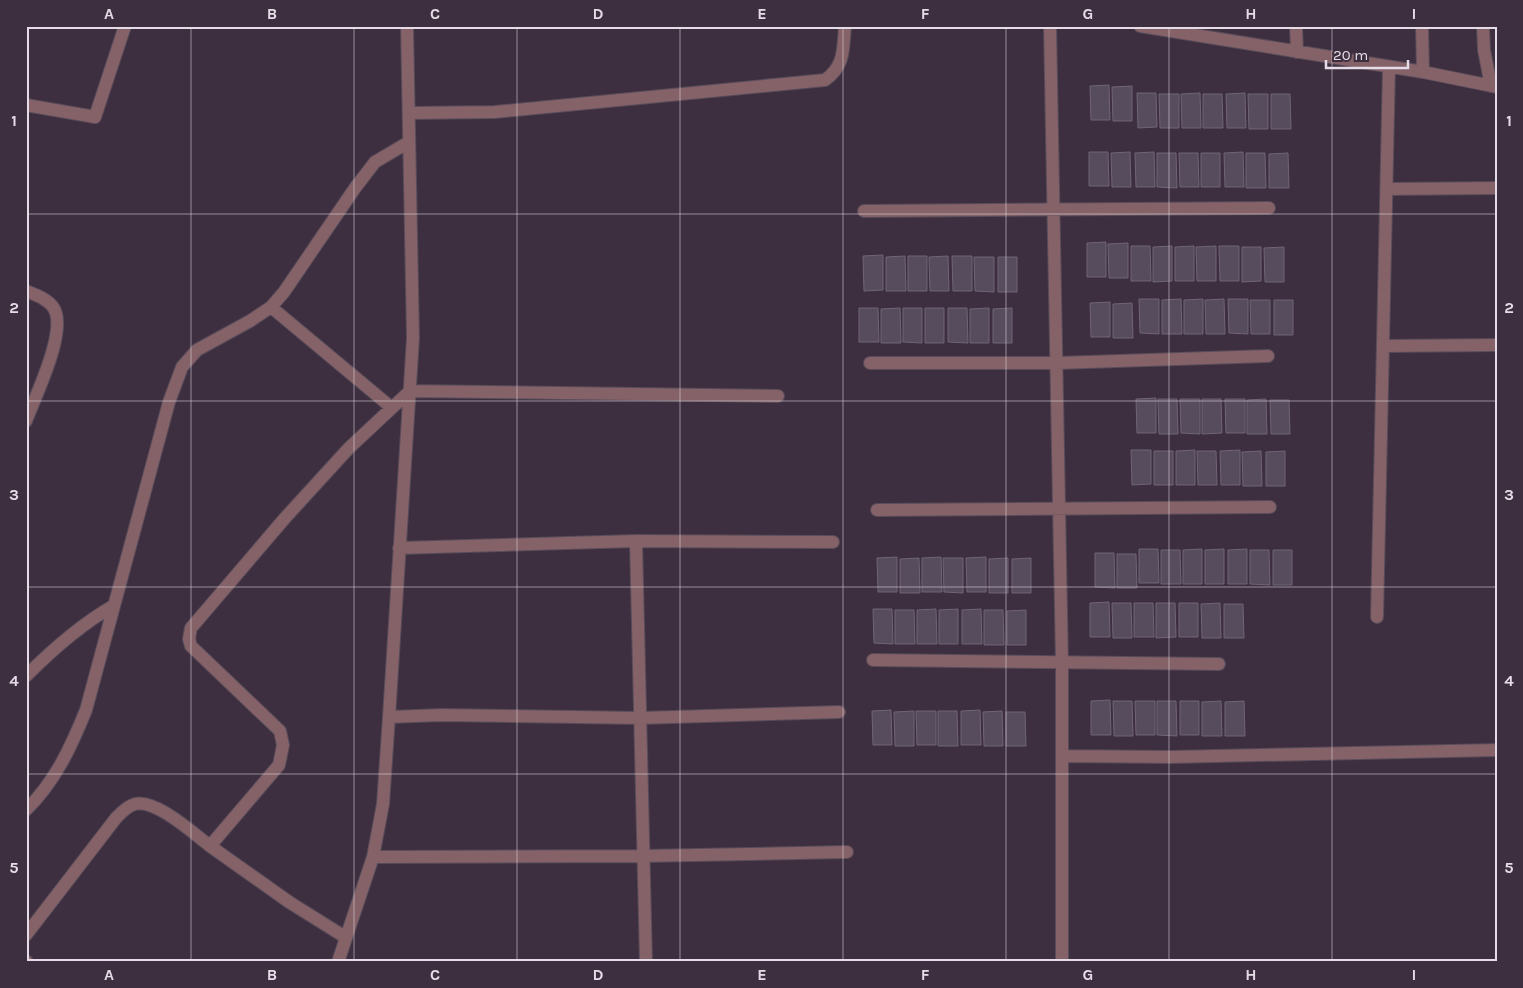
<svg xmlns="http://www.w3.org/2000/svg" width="1523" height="988" font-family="Karla,sans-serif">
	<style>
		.building { fill: #574b5e; stroke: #706477 }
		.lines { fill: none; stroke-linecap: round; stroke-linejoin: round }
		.street-casing { stroke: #584b5a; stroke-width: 14 }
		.street { stroke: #846267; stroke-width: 12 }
		.grid { fill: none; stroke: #e5dce7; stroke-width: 1; stroke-opacity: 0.55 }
		.neatline { fill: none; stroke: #e5dce7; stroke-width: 2 }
		.grid-label { font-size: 16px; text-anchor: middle; font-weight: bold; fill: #e5dce7 }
	</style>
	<rect width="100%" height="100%" fill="#3d2f3f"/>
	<!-- building -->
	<path class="building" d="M1109,85L1110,120H1091L1090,86Z
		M1132,86V121H1113L1112,87Z
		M1137,93H1156L1157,127L1138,128Z
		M1200,93L1201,128H1182L1181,94Z
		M1245,93L1246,128H1227L1226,94Z
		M1159,94H1179V128H1160Z
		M1203,94H1222L1223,128H1203Z
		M1248,94H1268V129H1249Z
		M1271,94H1290L1291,129H1271Z
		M1089,152H1108L1109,186H1089Z
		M1130,152L1131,187H1112L1111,153Z
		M1154,152L1155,187H1136L1135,153Z
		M1243,152L1244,187H1225L1224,153Z
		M1157,153H1176L1177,188L1157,187Z
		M1179,153H1198L1199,187H1180Z
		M1201,153H1220V187H1201Z
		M1246,153H1265L1266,188H1246Z
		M1288,153L1289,188H1269V154Z
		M1106,242V277H1087V243Z
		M1128,243V278H1109L1108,244Z
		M1131,246H1150L1151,281H1131Z
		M1172,246V281L1153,282V247Z
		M1194,246V281H1175V247Z
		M1216,246V281H1197L1196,247Z
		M1219,246H1239V281H1220Z
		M1242,247H1261V281L1242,282Z
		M1284,247V282H1265L1264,248Z
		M883,255V290L864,291L863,256Z
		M905,256L906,291H886V257Z
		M908,256H927V291H908Z
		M948,256L949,291H930L929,257Z
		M952,256H972V291H953Z
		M974,257H994V292L975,291Z
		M998,257H1017V292H998Z
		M1139,299H1159V334L1140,333Z
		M1181,299L1182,334H1162V300Z
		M1203,299V334H1184V300Z
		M1224,299L1225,334H1206L1205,300Z
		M1228,299H1248V334L1229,333Z
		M1250,300H1270V334H1251Z
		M1274,300H1293V335H1274Z
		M1110,302V337H1091L1090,303Z
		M1132,303L1133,338H1113V304Z
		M859,308H878L879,342H859Z
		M900,308L901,343H881V309Z
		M903,308H922V343L903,342Z
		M925,308H944V343H925Z
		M948,308H967L968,343L948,342Z
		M989,308V343H970V309Z
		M1012,308V343H993V309Z
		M1156,398V433H1137L1136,399Z
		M1158,399H1177L1178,434H1159Z
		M1180,399H1200V434L1181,433Z
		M1202,399H1221L1222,433L1202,434Z
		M1225,399H1245V433H1226Z
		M1266,399L1267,434H1247V400Z
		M1270,400H1289L1290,434H1271Z
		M1131,450H1151V484L1132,485Z
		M1195,450V485H1176V451Z
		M1240,450V485H1221L1220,451Z
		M1154,451H1173V485H1154Z
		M1197,451H1216L1217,485H1198Z
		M1261,451L1262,486H1243L1242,452Z
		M1285,451V486H1266V452Z
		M1139,549H1158L1159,583H1139Z
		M1202,549V584H1183V550Z
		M1224,549V584H1205V550Z
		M1247,549V584H1228V550Z
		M1161,550H1180L1181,584H1161Z
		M1250,550H1269L1270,585L1250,584Z
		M1273,550H1292V585H1273Z
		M1095,553H1114L1115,588L1095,587Z
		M1117,554H1136L1137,588H1117Z
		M897,557V592H878L877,558Z
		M941,557L942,592H922V558Z
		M986,557V592H967L966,558Z
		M919,558L920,593H900V559Z
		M943,558H963V593L944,592Z
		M1008,558V593H989V559Z
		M1031,558V593H1012V559Z
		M1109,602L1110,637H1090V603Z
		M1112,603H1131L1132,638H1113Z
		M1134,603H1153L1154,637H1134Z
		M1156,603H1175L1176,637L1156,638Z
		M1179,603H1198V637H1179Z
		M1220,603L1221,638H1202L1201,604Z
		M1224,604H1243L1244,638H1224Z
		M873,609H892L893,644L874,643Z
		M936,609L937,644H917V610Z
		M958,609V644H939V610Z
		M981,609L982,644H962V610Z
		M895,610H914L915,644H895Z
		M984,610H1003L1004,645H984Z
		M1026,610V645H1007V611Z
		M1110,700L1111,735H1091V701Z
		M1113,701H1132L1133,736H1114Z
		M1135,701H1155V735H1136Z
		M1157,701H1176L1177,736L1157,735Z
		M1180,701H1199V735H1180Z
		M1221,701L1222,736H1202V702Z
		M1244,701L1245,736H1225V702Z
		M891,710L892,745H873L872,711Z
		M980,710L981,745H961V711Z
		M914,711V746H895L894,712Z
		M916,711H936V745H917Z
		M938,711H957L958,746H938Z
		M1002,711L1003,746H984L983,712Z
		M1006,712H1025L1026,746H1006Z"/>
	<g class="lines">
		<defs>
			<path id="street" d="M1050,26L1062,664V962
				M1140,26L1423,72L1497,87
				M1296,26L1297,52
				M1422,26L1423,72
				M1483,26L1484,50L1491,86
				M26,105L95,117L125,26
				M410,113L495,112L825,80C845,66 843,49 845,26
				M1387,189L1497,188
				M864,211L1269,208
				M26,291C36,295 46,298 53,307C69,328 35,397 26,421
				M271,307L392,408
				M1384,346L1497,345
				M870,363H1057L1268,356
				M877,510L1270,507
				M636,541L646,962
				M399,548L636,541L833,542
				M1377,617L1389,67
				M873,660L1219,664
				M26,676C53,649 80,625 113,606
				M389,717L442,715L640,718L839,712
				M1062,756L1171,757L1497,750
				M26,810C55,782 71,747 86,710L169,402L182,367L197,350L250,321L271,307L284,292L355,188L375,162L409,142
				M210,846L289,902L345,937
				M373,857L643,856L847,852
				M26,935L116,818C121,813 127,806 135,804C156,799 193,833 210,846L279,765L283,745L280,731L191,646L189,639L191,628L285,518L349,448L410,391L778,396
				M26,961L27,962
				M338,962L373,857L383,804L389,717L413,338L407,26"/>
		</defs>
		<!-- street casing -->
		<use href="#street" class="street-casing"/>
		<!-- street -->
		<use href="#street" class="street"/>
	</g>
	<!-- grid -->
	<path class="grid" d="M191,26V962M354,26V962M517,26V962M680,26V962M843,26V962M1006,26V962M1169,26V962M1332,26V962M26,214H1497M26,401H1497M26,587H1497M26,774H1497"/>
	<!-- border -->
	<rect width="1523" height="988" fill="none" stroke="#3d2f3f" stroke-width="55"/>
	<!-- scale -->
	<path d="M1326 60v8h82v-8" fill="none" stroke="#e5dce7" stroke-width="2.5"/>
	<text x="1333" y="60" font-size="15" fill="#e5dce7" stroke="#3d2f3f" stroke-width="4" paint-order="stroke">20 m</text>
	<rect x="28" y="28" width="1468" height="932" class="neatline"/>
	<g class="grid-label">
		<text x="109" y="19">A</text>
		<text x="272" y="19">B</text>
		<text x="435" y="19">C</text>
		<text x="598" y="19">D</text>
		<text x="762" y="19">E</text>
		<text x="925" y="19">F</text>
		<text x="1088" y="19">G</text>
		<text x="1251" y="19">H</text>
		<text x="1414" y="19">I</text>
		<text x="14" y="126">1</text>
		<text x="1509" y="126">1</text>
		<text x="14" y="313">2</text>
		<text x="1509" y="313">2</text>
		<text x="14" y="500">3</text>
		<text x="1509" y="500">3</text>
		<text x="14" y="686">4</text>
		<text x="1509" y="686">4</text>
		<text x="14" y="873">5</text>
		<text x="1509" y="873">5</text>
		<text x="109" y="980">A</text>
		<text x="272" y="980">B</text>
		<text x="435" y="980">C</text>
		<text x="598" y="980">D</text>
		<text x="762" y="980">E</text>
		<text x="925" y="980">F</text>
		<text x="1088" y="980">G</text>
		<text x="1251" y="980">H</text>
		<text x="1414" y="980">I</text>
	</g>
</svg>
